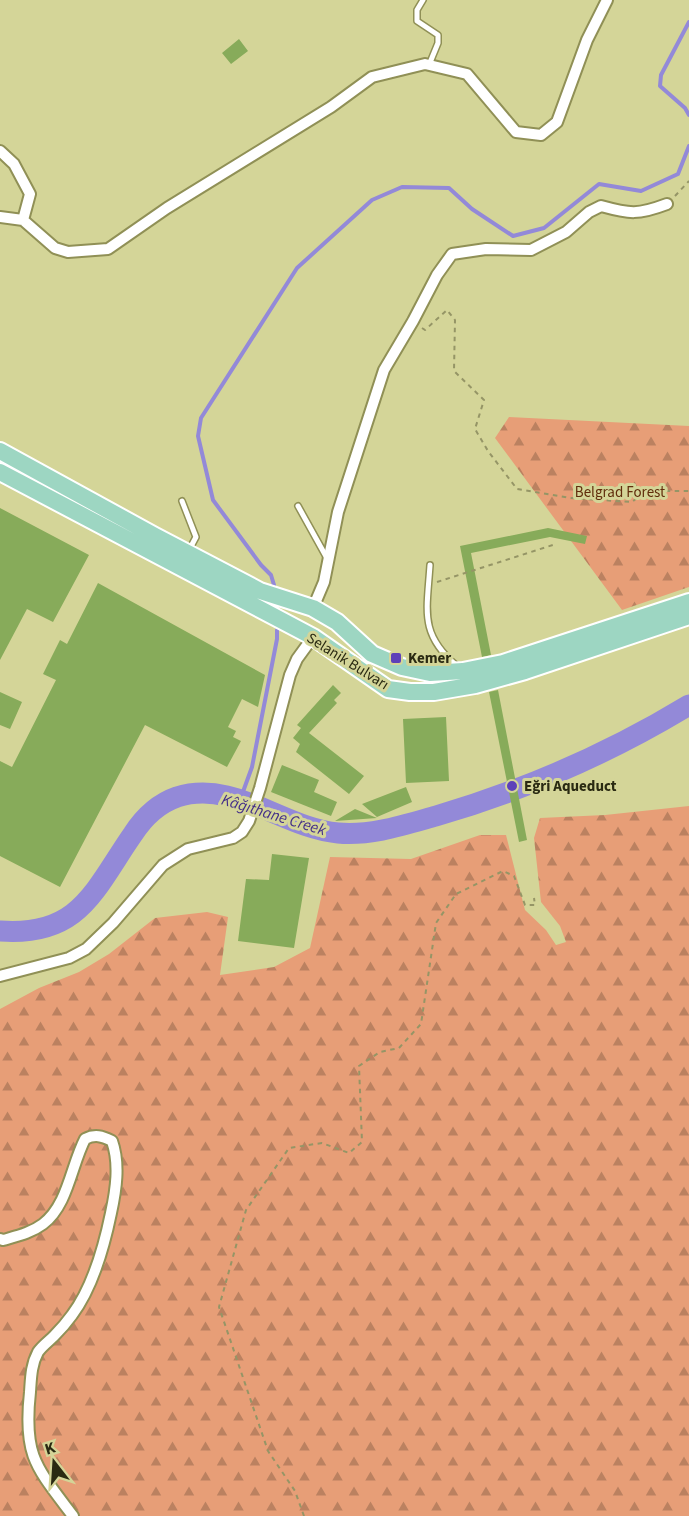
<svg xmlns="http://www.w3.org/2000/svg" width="689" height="1516" font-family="'Source Sans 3',sans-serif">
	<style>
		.forest { fill: url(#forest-firs) }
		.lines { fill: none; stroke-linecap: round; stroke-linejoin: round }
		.stream { stroke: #9389d8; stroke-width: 4 }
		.river { stroke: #9389d8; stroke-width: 21 }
		.building { fill: #87ab5a }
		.lane-casing { stroke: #909056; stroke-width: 8 }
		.street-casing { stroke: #909056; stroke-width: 14 }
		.primary-casing { stroke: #fff; stroke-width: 20 }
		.path { stroke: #959566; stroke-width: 2; stroke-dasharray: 4.5 4.5; stroke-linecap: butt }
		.lane { stroke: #fff; stroke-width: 5 }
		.street { stroke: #fff; stroke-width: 10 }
		.primary { stroke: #9dd6c2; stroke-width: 16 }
		.poi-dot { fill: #5d41b9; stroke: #d4d598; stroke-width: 2 }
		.labels { text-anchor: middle; stroke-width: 6; stroke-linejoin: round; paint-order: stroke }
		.park-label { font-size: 15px; fill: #612d0c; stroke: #d4d598 }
		.poi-label { font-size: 15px; font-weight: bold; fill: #2a2a12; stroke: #d4d598; text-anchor: start }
		.street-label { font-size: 15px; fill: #2a2a12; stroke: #d4d598 }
		.water-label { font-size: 16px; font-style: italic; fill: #432e89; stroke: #d4d598 }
	</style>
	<defs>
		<pattern id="forest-firs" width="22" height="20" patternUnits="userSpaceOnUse" patternTransform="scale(1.5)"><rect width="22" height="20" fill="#e79e77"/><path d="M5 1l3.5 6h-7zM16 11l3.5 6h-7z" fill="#bb8160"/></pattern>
	</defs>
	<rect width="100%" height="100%" fill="#d4d598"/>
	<!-- forest -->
	<path class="forest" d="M509,417L689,426V587L622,610L495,438Z
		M689,806V1516H0V1009L39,988L79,972L109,954L155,918L207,912L228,917L220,975L274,967L310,948L330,857L411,859L480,835H506L525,910L546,930L556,945L566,942L560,926L541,902L534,838L540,818L605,815Z"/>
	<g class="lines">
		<!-- stream -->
		<path class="stream" d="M689,22L661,75L660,86L685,108L689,115
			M274,585L271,575L261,565L213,500L198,436L201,418L297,268L372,200L402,187L449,188L472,209L513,236L544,228L599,184L641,191L678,174L689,146
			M240,800L252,767L277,639V630"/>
		<!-- river -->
		<path class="river" d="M0,931C80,937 94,890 133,834C144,817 157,804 177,797C234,779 283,828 338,833C371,836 404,825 436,816C525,790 610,753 689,705"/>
	</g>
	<!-- building -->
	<path class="building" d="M239,39L248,51L231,64L222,53Z
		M0,508L89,555L53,622L27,609L0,660Z
		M548,528L587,536L585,544L550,537L471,553L491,655L482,657L460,546Z
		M98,583L265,675L258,707L242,699L228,727L236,731L233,737L241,741L227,767L145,725L60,887L0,856V761L12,767L56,680L43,674L60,640L67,644Z
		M333,685L341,693L334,700L337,703L309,733L364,776L349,794L296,752L300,744L293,738L301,728L297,725Z
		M498,690L527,840L519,842L489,692Z
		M0,692L22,702L10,729L0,725Z
		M446,717L449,781L406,783L403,719Z
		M282,765L319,780L314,792L337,802L331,816L271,792Z
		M406,787L412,802L377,817L362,804Z
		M355,809L377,818L335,821Z
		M272,854L309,858L294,948L238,941L246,879L269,880Z"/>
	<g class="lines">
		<defs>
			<path id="lane" d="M423,0L417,10V21L438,35V43L429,65
				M182,501L196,537L188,552
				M298,506L328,560
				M430,565C427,611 419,634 457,666"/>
			<path id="street" d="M0,151L14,164L30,194L23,220
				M0,217L23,220L55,248L68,252L108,249L167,208L331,107L372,77L425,64L467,74L516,132L541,135L557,122L587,40L607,0
				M313,608L324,582L338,512L384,370L413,321L437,275L452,254L486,249L531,250L566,232L589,212L601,206C630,214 638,215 667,204
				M0,976L69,958L86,949L113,923L163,865L188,849L233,838L242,832L249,821L260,788L290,675L297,659L313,637
				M0,1239L3,1240C17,1236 31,1233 43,1224C68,1205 71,1166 85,1139C95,1134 102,1136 112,1141C120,1164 116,1190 111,1213C104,1247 93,1287 72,1315C67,1322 60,1330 54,1336C49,1341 42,1346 38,1352C31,1365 31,1378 30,1392C23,1456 36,1467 73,1516"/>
			<path id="primary" d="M0,451L155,536L260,591L313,608L337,622L372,654L402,667L430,673L463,671L503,663L689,602
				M0,472L313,637L388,689L410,692H434L475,685L525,671L689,616"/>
		</defs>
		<!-- lane casing -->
		<use href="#lane" class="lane-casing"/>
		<!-- street casing -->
		<use href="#street" class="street-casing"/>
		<!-- primary casing -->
		<use href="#primary" class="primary-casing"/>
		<!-- path -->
		<path class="path" d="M675,196L689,181
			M422,328L425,330L447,310L455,320L454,371L484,400L475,429L488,451L517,489L570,498L632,502L646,491H689
			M437,582L556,544
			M304,1516L295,1491L268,1451L219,1307L246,1210L289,1148L322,1143L349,1153L362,1142L359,1066L380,1052L399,1048L421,1024L436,923L456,894L503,871L514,876L525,905H535L534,898"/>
		<!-- lane -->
		<use href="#lane" class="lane"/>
		<!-- street -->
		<use href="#street" class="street"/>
		<!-- primary -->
		<use href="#primary" class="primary"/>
	</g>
	<!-- markers -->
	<g class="poi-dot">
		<rect x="390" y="652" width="12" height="12" rx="3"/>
		<circle cx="512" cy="786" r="6"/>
	</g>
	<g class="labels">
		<!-- park labels -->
		<g class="park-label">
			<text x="620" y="497">Belgrad Forest</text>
		</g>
		<!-- poi labels -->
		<g class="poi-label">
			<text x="408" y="663">Kemer</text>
			<text x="524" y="791">Eğri Aqueduct</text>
		</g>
		<!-- street labels -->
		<g class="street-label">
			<text transform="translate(348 661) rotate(32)" y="5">Selanik Bulvarı</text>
		</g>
		<!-- water labels -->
		<g class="water-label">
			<text transform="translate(274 814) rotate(17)" y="6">Kâğıthane Creek</text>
		</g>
	</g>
	<!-- north arrow -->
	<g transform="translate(54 1462) rotate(343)" stroke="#d4d598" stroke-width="4.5" paint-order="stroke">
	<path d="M0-4.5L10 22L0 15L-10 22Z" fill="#2a2a12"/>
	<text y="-9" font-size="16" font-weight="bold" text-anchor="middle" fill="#2a2a12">K</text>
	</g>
</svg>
